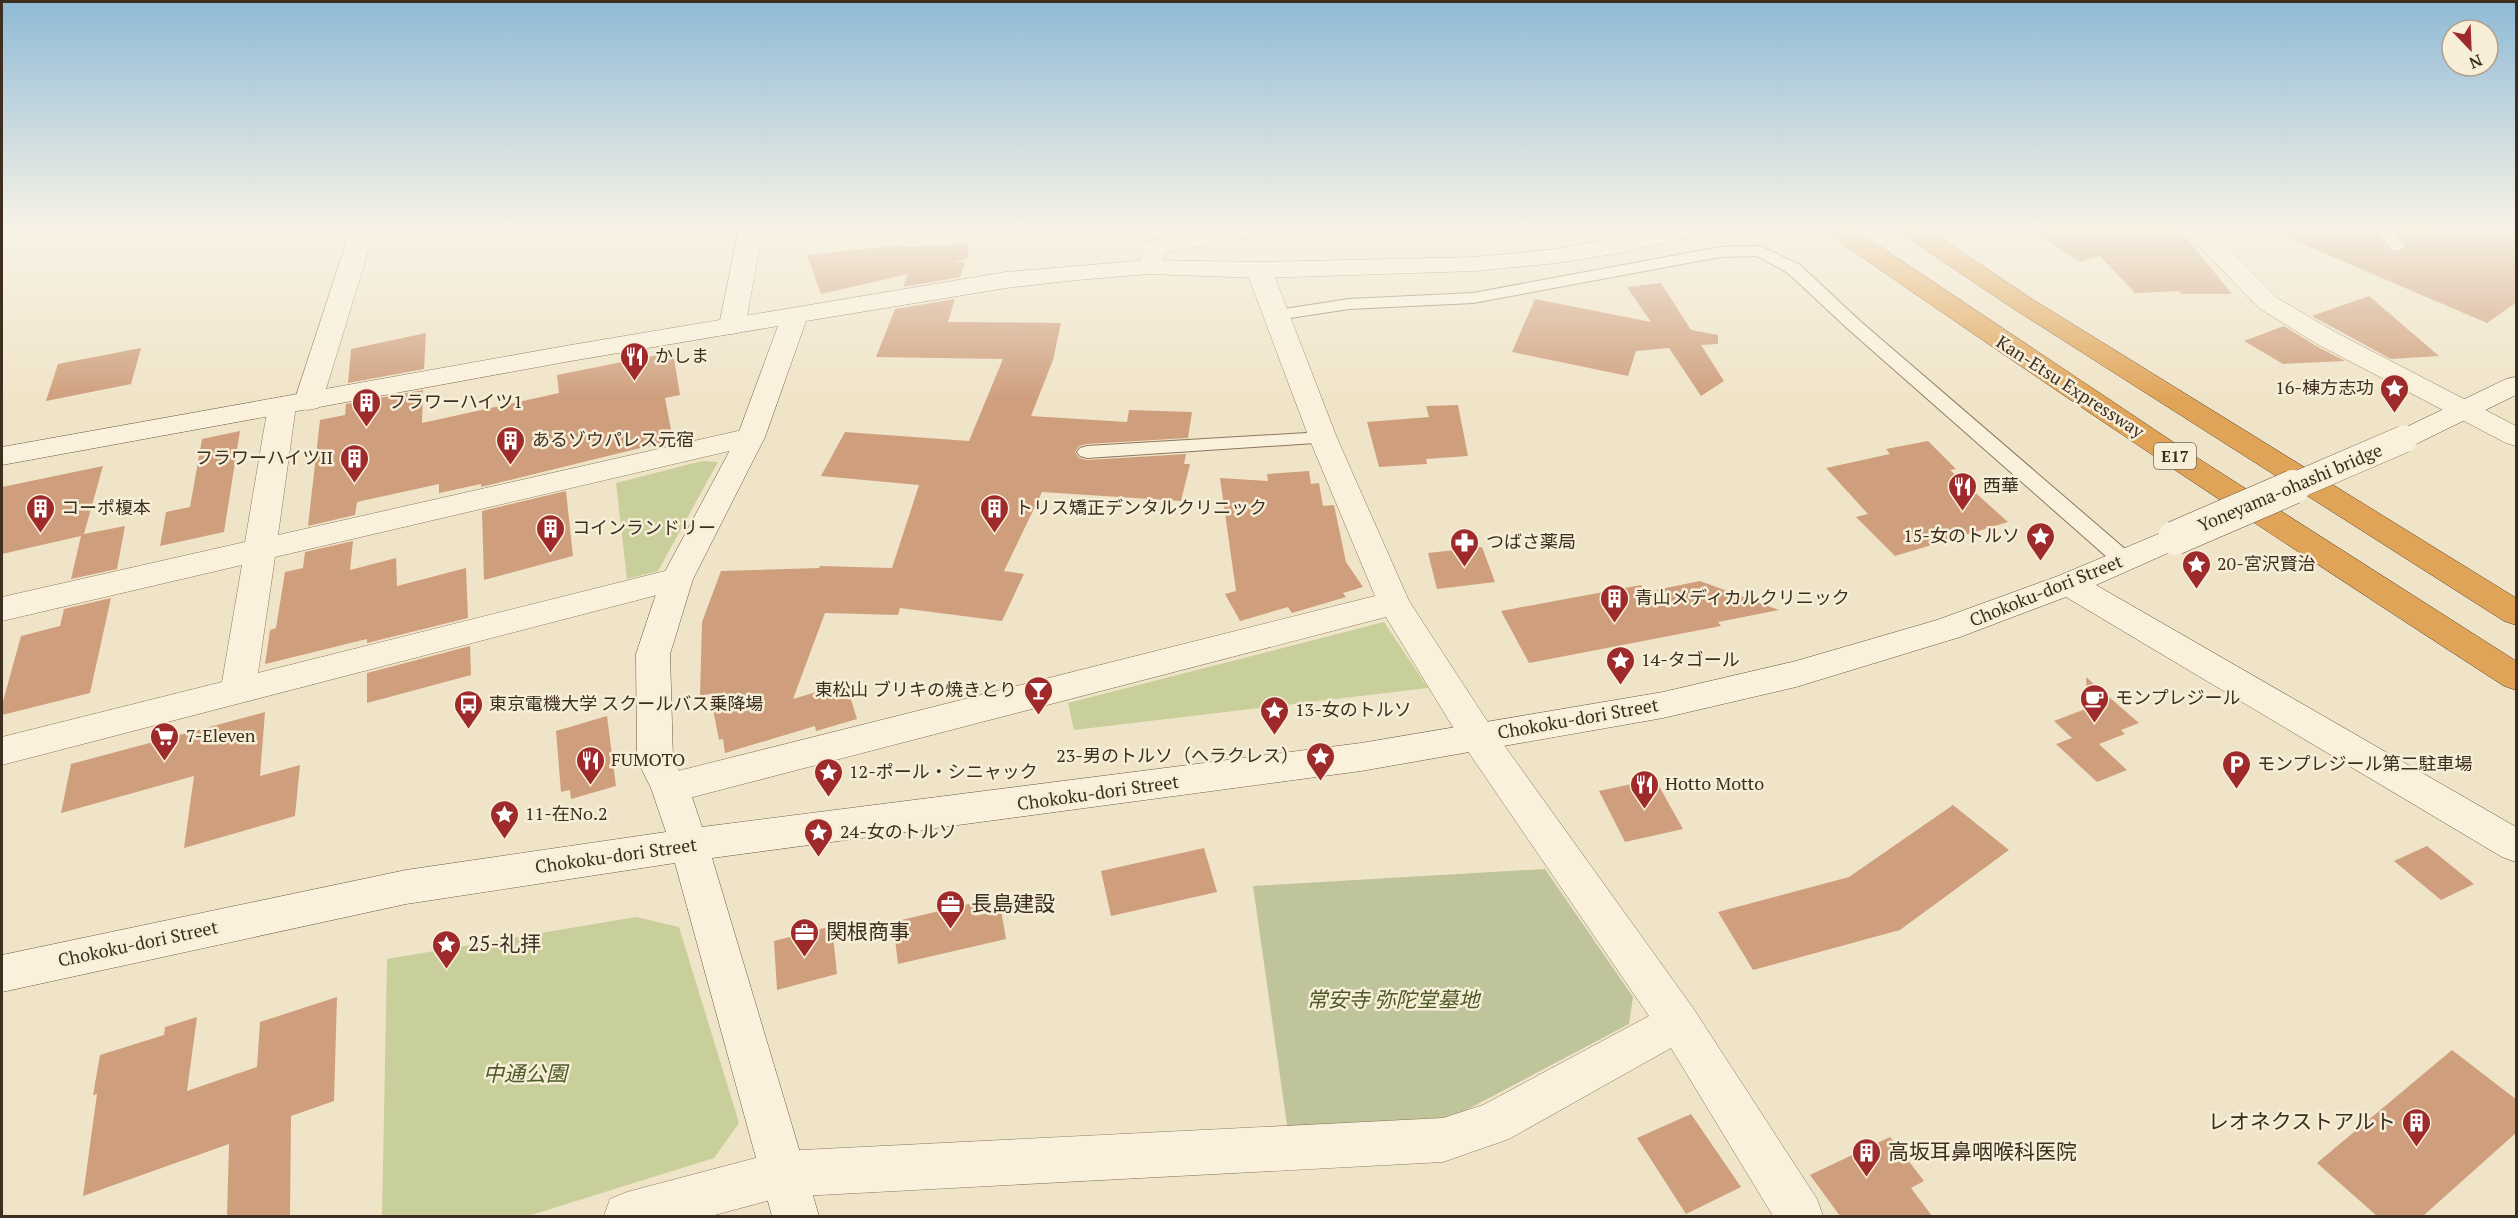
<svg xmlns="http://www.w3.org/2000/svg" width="2518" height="1218" font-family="'PT Serif','Noto Sans JP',serif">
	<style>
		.green { fill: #c9cf9b }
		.cemetery { fill: #bfc49a }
		.building { fill: #cf9f7d }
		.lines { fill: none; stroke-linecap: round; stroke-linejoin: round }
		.lane-casing { stroke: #8d765c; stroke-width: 2 }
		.street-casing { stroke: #8d765c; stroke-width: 1 }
		.secondary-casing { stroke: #6f573f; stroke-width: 1 }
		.highway-casing { stroke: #5b4430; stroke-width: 1 }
		.lane { fill: #faf1dc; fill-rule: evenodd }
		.street { fill: #faf1dc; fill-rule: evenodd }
		.secondary { fill: #faf1dc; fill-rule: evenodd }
		.highway { fill: #e0a458; fill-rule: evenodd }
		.secondary-bridge-far1-casing { stroke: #6f573f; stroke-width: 28; stroke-linecap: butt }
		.secondary-bridge-casing { stroke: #6f573f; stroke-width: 35; stroke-linecap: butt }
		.secondary-bridge-far1 { stroke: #faf1dc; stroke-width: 27 }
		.secondary-bridge { stroke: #faf1dc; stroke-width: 34 }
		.labels { text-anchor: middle; stroke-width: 5; stroke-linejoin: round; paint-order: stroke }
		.shield { fill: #f7eed8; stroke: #756857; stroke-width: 1.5 }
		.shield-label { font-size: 16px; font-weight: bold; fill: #3d2e20 }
		.poi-label { font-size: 18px; fill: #3d2e20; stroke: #f7eed8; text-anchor: start }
		.street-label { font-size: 18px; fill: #3d2e20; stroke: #f7eed8 }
		.near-poi-label { font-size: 21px; fill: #3d2e20; stroke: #f7eed8; text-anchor: start }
		.near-park-label { font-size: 21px; font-style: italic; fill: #4d5a26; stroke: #f7eed8 }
	</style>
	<rect width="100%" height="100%" fill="#f0e4c8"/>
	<!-- green -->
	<path class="green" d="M702,461L718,462L658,571L627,579L616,483Z
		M1384,622L1428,688L1074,730L1068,703Z
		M636,917L679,927L739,1123L714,1158L528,1216H382L387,959Z"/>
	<!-- cemetery -->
	<path class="cemetery" d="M1545,869L1633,997L1629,1024L1453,1117L1288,1132L1253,886Z"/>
	<!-- building -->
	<path class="building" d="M2028,229H2179L2232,294H2182L2179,291L2135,293L2100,256L2080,262Z
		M2372,229L2390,251L2398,253L2408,246L2394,229L2517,230V302L2487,323L2272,231Z
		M967,244L969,258L954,262H965L960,277L903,287L908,274L821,294L807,255L904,245V247Z
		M1661,283L1691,330L1718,335V344L1701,345L1724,381L1701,396L1669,348L1636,351L1628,376L1512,352L1535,299L1651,322L1627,287Z
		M2369,296L2439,356L2391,359L2312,316Z
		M955,299L948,322L1061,323L1053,360L1031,416L1127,422L1129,410L1192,412L1188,438L1087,444L1079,446L1075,452L1079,458L1087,460L1186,454L1184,464H1190L1181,501L1042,492L1004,571L1024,574L1002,621L900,608L898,615L825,613L793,699L846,683L857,719L816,731L815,726L725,753L723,739L719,740L710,694L700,696L702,622L721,571L819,568L820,566L892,568L919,485L821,476L845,432L969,441L1003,359L876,357L895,309Z
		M2284,326L2316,346L2345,361L2283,364L2244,341Z
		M426,333L424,369L348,383L351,349Z
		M141,348L131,384L46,401L58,364Z
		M673,352L680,395L665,398L673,440L481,487V484L439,493V484L357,502L355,515L308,526L320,420L345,415L346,404L423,390L422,423L559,393L557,375Z
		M1458,405L1468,456L1426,459L1427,464L1379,467L1367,422L1429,417L1426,406Z
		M240,431L224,532L160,546L166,512L190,507L202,439Z
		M1928,441L1956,469L1950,470L2008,522L1895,556L1856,517L1868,514L1826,468L1890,454L1886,449Z
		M103,466L84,534L125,526L117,569L71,579L81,536L2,554V487Z
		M1309,471L1311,484L1319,483L1323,506L1334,505L1346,562L1363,587L1343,593L1346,597L1292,613L1288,607L1240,621L1225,594L1236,591L1220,478L1268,481L1267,474Z
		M566,491L573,556L484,580L482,511Z
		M353,541L350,570L396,558L397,586L466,568L468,618L367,643V639L265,664L270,630L276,628L285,572L303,568L305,552Z
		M1482,547L1495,582L1437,589L1428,553Z
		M1700,581L1779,610L1718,622L1721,626L1529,663L1501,611L1641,585L1646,592Z
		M111,598L90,693L2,715V705L21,636L60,626L64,609Z
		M470,646L471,675L367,703V673Z
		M2086,677L2139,723L2121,730L2125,734L2099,744L2127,770L2097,782L2056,744L2072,738L2054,721L2088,708Z
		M265,712L260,776L300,765L295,816L184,848L194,776L61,813L71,764Z
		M607,716L616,786L571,799L570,790L561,792L556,731Z
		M1655,779L1683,829L1625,842L1599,791Z
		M1953,805L2009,850L1900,930L1753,970L1718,912L1849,877Z
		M2427,846L2474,884L2441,900L2394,861Z
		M1204,848L1217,892L1111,916L1101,871Z
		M973,903L975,916L1001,910L1006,939L898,964L893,922Z
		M832,926L837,974L777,990L774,941Z
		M337,997L334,1101L291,1116L290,1216H227L229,1144L83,1196L97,1094L93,1095L100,1055L164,1035L165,1027L197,1017L187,1091L257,1067L260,1022Z
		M2452,1050L2517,1100V1132L2423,1216H2377L2317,1163Z
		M1691,1114L1741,1187L1686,1214L1637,1138Z
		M1890,1137L1924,1181L1911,1188L1932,1216H1840L1810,1175Z"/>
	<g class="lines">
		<defs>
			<path id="lane" d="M2374,229H2391L2406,246L2398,251L2392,250Z
				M1760,246L1800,265L1860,321L2132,555L2135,560L2132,565L2124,567L2116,565L1848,329L1788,273L1757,256L1720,257L1473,303L1349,309L1277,320L1271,319L1268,315L1271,311L1277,310L1349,299L1473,293L1720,247Z
				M1323,432L1330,434L1333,438L1330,442L1087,458L1080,456L1077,452L1080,448L1087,446Z"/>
			<path id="street" d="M351,229H375L322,402L318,408L308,410L298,408L294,402Z
				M739,229H763L745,326L741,332L732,334L723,332L719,326Z
				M1216,229H1269L1266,234L1257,236L1166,252L1158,272L1149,274L1140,272L1137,267L1146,242Z
				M2183,229H2209L2277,298L2335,332L2516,426V446L2506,443L2317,344L2259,308Z
				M1259,262L1268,265L1272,270L1337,438L1409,601L1491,727L1693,1008L1817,1199L1823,1216H1773L1671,1048L1509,1139L1443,1162L782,1197L711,1216H604L610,1199L627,1192L782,1151L1443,1118L1483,1105L1649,1016L1465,747L1386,617L670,803L657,798L651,788L657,778L670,773L1375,596L1309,438L1246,270L1250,265Z
				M282,397L292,400L296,406L278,535L751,428L761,431L765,437L761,443L751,446L275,557L258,673L677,568L688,571L693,579L688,587L2,765V737L222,682L242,565L2,621V597L245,542L268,406L272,400Z"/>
			<path id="secondary" d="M1663,229H1707L1704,234L1695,236L1620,253L1557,263L1475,271L1259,278L1149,274L1077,280L1006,288L806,321L765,437L693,579L670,654L673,760L689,788L702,827L1361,743L1663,692L1796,661L1937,620L2058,576L2175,527L2186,531L2191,538L2186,545L2096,585L2516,827V862L2502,857L2066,597L1960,637L1796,687L1663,718L1361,771L712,858L819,1216H772L675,863L406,904L2,992V955L406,870L666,832L651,788L637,760L636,654L661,579L737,437L778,326L565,362L2,465V447L565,346L1006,272L1149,260L1259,262L1475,257L1557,249Z
				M2516,377V395L2414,445L2404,448L2394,445L2389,439L2394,433L2506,379Z"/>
			<path id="highway" d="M1826,229H1854L2185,450L2516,661V690L2504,686C2277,539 2051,389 1829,234Z
				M1899,229H1927L2032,299L2516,598V625L2504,621L2014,309L1902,234Z"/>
		</defs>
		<!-- lane casing -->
		<use href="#lane" class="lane-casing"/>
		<!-- street casing -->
		<use href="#street" class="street-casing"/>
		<!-- secondary casing -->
		<use href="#secondary" class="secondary-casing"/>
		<!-- highway casing -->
		<use href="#highway" class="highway-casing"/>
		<!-- lane -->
		<use href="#lane" class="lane"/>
		<!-- street -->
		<use href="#street" class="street"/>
		<!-- secondary -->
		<use href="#secondary" class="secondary"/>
		<!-- highway -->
		<use href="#highway" class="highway"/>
		<defs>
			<path id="secondary-bridge-far1" d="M2290,488L2404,439"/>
			<path id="secondary-bridge" d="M2175,538L2293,487"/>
		</defs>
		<!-- secondary-bridge-far1 casing -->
		<use href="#secondary-bridge-far1" class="secondary-bridge-far1-casing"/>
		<!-- secondary-bridge casing -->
		<use href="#secondary-bridge" class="secondary-bridge-casing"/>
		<!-- secondary-bridge-far1 -->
		<use href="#secondary-bridge-far1" class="secondary-bridge-far1"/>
		<!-- secondary-bridge -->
		<use href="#secondary-bridge" class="secondary-bridge"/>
	</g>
	<!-- sky -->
	<linearGradient id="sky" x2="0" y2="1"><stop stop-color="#8fbad6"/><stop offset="0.57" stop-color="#f8f3e6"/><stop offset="1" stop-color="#f8f3e6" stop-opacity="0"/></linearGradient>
	<rect width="2518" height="400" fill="url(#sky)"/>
	<!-- icons -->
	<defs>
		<symbol id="restaurant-pin" viewBox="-11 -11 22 30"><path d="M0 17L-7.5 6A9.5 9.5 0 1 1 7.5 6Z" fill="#9e2a2b" stroke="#f7eed8"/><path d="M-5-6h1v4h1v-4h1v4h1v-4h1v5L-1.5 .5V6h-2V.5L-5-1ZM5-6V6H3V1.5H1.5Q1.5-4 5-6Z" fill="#fff"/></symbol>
		<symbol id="sight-pin" viewBox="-11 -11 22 30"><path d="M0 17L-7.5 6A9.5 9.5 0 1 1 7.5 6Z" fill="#9e2a2b" stroke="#f7eed8"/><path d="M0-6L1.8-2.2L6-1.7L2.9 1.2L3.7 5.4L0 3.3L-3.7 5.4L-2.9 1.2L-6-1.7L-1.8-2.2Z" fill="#fff"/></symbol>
		<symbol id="building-pin" viewBox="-11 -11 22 30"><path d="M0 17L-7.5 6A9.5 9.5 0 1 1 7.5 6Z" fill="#9e2a2b" stroke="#f7eed8"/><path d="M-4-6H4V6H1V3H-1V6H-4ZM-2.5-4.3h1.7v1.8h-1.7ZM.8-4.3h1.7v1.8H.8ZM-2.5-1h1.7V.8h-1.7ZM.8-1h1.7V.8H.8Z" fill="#fff"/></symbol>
		<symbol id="pharmacy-pin" viewBox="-11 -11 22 30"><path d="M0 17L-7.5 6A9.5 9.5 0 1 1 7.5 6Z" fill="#9e2a2b" stroke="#f7eed8"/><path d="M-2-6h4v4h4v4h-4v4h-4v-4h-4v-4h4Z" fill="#fff"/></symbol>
		<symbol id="bar-pin" viewBox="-11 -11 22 30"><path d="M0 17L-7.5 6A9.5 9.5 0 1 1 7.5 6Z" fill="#9e2a2b" stroke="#f7eed8"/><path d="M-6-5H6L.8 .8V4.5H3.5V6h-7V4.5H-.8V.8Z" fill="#fff"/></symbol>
		<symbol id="cafe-pin" viewBox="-11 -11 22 30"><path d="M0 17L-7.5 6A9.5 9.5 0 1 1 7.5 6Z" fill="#9e2a2b" stroke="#f7eed8"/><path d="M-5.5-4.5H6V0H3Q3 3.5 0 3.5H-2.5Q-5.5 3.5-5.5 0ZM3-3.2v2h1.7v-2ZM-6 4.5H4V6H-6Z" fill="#fff"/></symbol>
		<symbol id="bus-pin" viewBox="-11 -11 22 30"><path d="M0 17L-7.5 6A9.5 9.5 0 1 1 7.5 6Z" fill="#9e2a2b" stroke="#f7eed8"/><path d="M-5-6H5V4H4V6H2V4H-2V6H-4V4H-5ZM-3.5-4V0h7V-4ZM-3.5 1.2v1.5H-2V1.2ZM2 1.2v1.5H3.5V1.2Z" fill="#fff"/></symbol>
		<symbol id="supermarket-pin" viewBox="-11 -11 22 30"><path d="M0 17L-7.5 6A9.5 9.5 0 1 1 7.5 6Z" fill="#9e2a2b" stroke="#f7eed8"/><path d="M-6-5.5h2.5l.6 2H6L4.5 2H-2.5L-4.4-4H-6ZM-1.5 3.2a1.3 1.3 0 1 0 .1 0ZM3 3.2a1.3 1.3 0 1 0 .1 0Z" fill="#fff"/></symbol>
		<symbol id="parking-pin" viewBox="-11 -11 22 30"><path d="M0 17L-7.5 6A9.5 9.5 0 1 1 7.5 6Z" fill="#9e2a2b" stroke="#f7eed8"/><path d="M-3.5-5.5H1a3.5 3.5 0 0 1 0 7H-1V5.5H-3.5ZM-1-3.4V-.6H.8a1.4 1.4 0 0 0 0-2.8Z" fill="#fff"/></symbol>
		<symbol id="office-pin" viewBox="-11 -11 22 30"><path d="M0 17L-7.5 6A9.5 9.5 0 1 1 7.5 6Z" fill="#9e2a2b" stroke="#f7eed8"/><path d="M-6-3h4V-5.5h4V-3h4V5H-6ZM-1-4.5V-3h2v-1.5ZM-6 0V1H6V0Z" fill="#fff"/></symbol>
	</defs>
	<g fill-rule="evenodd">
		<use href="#restaurant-pin" x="618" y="340" width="33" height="45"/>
		<use href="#sight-pin" x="2378" y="372" width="33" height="45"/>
		<use href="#building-pin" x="350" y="386" width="33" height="45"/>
		<use href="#building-pin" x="494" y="424" width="33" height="45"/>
		<use href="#building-pin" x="338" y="442" width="33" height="45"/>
		<use href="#restaurant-pin" x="1946" y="470" width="33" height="45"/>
		<use href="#building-pin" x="24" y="492" width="33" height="45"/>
		<use href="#building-pin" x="978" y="492" width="33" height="45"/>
		<use href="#building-pin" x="534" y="512" width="33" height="45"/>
		<use href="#sight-pin" x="2024" y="520" width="33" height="45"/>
		<use href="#pharmacy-pin" x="1448" y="526" width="33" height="45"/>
		<use href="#sight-pin" x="2180" y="548" width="33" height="45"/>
		<use href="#building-pin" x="1598" y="582" width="33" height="45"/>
		<use href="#sight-pin" x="1604" y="644" width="33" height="45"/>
		<use href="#bar-pin" x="1022" y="674" width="33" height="45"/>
		<use href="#cafe-pin" x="2078" y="682" width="33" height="45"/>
		<use href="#bus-pin" x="452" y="688" width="33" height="45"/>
		<use href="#sight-pin" x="1258" y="694" width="33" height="45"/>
		<use href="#supermarket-pin" x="148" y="720" width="33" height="45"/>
		<use href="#sight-pin" x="1304" y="740" width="33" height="45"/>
		<use href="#restaurant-pin" x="574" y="744" width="33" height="45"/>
		<use href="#parking-pin" x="2220" y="748" width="33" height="45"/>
		<use href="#sight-pin" x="812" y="756" width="33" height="45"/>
		<use href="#restaurant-pin" x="1628" y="768" width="33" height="45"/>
		<use href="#sight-pin" x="488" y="798" width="33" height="45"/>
		<use href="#sight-pin" x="802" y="816" width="33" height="45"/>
		<use href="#office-pin" x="934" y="888" width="33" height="45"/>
		<use href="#office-pin" x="788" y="916" width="33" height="45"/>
		<use href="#sight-pin" x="430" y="928" width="33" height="45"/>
		<use href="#building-pin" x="2400" y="1106" width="33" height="45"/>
		<use href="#building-pin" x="1850" y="1136" width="33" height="45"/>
	</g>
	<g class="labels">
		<!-- shield labels -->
		<rect class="shield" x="2154" y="443" width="42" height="26" rx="4.5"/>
		<g class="shield-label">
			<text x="2175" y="462">E17</text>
		</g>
		<!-- poi labels -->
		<g class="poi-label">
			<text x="655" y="362">かしま</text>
			<text x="2374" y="394" text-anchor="end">16-棟方志功</text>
			<text x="388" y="408">フラワーハイツ1</text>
			<text x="532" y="446">あるゾウパレス元宿</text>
			<text x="333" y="464" text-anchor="end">フラワーハイツII</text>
			<text x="1983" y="492">西華</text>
			<text x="61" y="514">コーポ榎本</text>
			<text x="1015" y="514">トリス矯正デンタルクリニック</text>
			<text x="572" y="534">コインランドリー</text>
			<text x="2020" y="542" text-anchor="end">15-女のトルソ</text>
			<text x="1486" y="548">つばさ薬局</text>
			<text x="2217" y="570">20-宮沢賢治</text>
			<text x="1635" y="604">青山メディカルクリニック</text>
			<text x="1641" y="666">14-タゴール</text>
			<text x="1017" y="696" text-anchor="end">東松山 ブリキの焼きとり</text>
			<text x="2115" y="704">モンプレジール</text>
			<text x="489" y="710">東京電機大学 スクールバス乗降場</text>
			<text x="1295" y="716">13-女のトルソ</text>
			<text x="186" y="742">7-Eleven</text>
			<text x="1299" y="762" text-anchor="end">23-男のトルソ（ヘラクレス）</text>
			<text x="611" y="766">FUMOTO</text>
			<text x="2257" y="770">モンプレジール第二駐車場</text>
			<text x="849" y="778">12-ポール・シニャック</text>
			<text x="1665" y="790">Hotto Motto</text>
			<text x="525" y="820">11-在No.2</text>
			<text x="840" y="838">24-女のトルソ</text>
		</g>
		<!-- street labels -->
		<g class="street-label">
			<text transform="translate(2070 387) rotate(33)" y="6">Kan-Etsu Expressway</text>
			<text transform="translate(2290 488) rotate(-23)" y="6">Yoneyama-ohashi bridge</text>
			<text transform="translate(2046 591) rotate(-22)" y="6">Chokoku-dori Street</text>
			<text transform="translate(1578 719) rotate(-10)" y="6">Chokoku-dori Street</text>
			<text transform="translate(1098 793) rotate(-8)" y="6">Chokoku-dori Street</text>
			<text transform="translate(616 856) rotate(-8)" y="6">Chokoku-dori Street</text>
			<text transform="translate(138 944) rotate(-12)" y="6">Chokoku-dori Street</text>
		</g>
		<!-- near-poi labels -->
		<g class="near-poi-label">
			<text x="971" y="911">長島建設</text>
			<text x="826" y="939">関根商事</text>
			<text x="468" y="951">25-礼拝</text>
			<text x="2396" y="1129" text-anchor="end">レオネクストアルト</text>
			<text x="1888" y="1159">高坂耳鼻咽喉科医院</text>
		</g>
		<!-- near-park labels -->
		<g class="near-park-label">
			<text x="1393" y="1007">常安寺 弥陀堂墓地</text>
			<text x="525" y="1081">中通公園</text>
		</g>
	</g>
	<!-- border -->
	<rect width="2518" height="1218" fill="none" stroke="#3d2e20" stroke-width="6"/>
	<!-- north arrow -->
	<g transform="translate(2470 48) rotate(157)"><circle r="28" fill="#f7eed8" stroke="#ada18e" stroke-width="1.5"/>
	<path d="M0-4.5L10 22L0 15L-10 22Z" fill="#9e2a2b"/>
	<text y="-9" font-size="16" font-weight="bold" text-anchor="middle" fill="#3d2e20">N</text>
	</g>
</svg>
